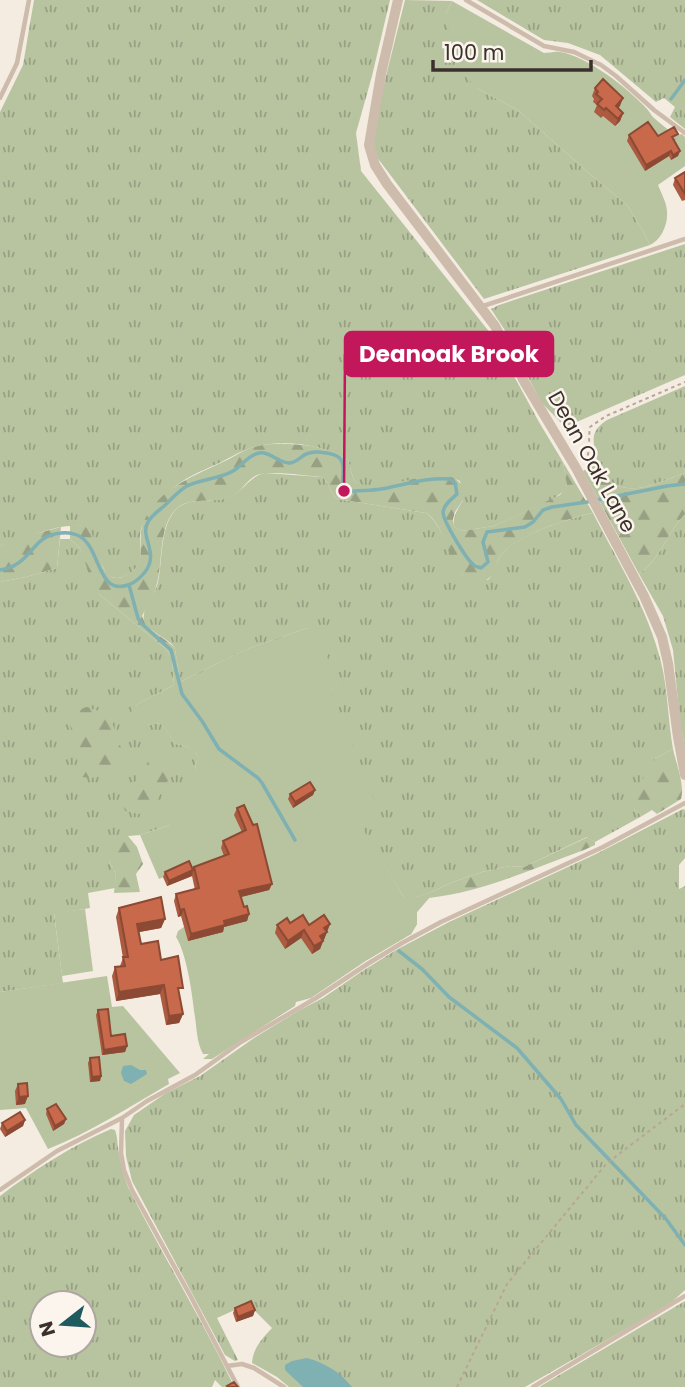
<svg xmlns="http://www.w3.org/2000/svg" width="685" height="1387" font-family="Poppins,sans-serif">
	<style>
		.grass { fill: url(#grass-tufts); fill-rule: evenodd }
		.forest { fill: url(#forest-firs) }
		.green { fill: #b8c4a0 }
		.water { fill: #7fb0b2 }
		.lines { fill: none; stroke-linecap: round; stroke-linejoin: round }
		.stream { stroke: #7fb0b2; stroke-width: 3.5 }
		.path { stroke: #b9a596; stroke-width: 2; stroke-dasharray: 3.5 3.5; stroke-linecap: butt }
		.service { stroke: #cdbbac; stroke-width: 4.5 }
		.tertiary { stroke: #cdbbac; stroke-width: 10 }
		.wall { fill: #ac5a40 }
		.shaded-wall { fill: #8c4a34 }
		.building { fill: #c8694b; stroke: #8c4a34; stroke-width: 2 }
		.labels { text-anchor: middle; stroke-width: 5; stroke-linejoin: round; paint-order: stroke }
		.street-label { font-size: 21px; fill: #3b302b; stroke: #fbf5ee }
		.leader { fill: none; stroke: #c2185b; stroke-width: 2.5 }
		.callout-dot { fill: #c2185b; stroke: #fbf5ee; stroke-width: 2.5 }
		.callout { fill: #c2185b; stroke: #c2185b; stroke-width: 2.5 }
		.callout-label { font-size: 23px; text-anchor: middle; font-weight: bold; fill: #fff }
	</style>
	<defs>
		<pattern id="grass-tufts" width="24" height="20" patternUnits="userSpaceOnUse" patternTransform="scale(1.75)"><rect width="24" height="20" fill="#b8c4a0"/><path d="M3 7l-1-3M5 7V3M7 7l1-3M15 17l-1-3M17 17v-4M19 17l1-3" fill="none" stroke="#97a083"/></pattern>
		<pattern id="forest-firs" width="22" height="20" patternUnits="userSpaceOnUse" patternTransform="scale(1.75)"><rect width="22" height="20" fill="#b8c4a0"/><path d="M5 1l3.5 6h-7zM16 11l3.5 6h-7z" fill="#97a083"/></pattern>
	</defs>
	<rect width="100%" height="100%" fill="#f4ebe1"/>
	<!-- grass -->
	<path class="grass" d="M34,0H390L372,76L356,133L361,171L491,334L539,422L563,462L566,478L567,486L564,491L553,499L494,526L461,531L454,526C453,515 458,509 463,500L460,481C426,463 383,501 354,481L348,460C324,444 281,439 254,447C240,451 228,459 215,465C201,471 183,479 172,489C164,498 150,512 144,522C133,539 152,562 127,575C120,579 114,579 107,575L83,526C53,523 28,539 0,546V112L23,65Z
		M405,0L452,1L446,13L478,89L518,110L591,175L627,205L643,231L650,245L484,299L376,156L373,139L379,104Z
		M477,0H685V129L670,117L675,107L664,98L656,102L600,55L568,43L544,40Z
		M685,244V375L565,427L542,403L523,368L506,332L491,309L499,305Z
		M685,386V473C664,480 635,496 614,484C606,479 600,472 593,465L597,460C593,441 589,432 607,420Z
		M265,473L322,477C329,481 329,493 337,499L426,513C443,524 449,558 463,575L488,580C495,572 495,563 501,555C518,534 568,519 593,513C618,562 648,609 661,662C668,690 668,721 673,749L656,758L634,809L642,816L595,842L587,837L524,867L510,866L482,872L453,882L427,894L409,899L403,896L362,829L331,691L338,685L307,628L245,650L180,682L175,649L172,644L146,626C138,612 152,599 157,586C164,563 157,512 187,503C200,499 216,502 230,497C243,492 249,476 265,473Z
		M685,514V748L680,721L673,650L663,616L639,574C661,558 667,533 685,514Z
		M60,539H70L80,548L100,595L166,649L172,658L174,685L134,706L137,726L161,723L176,744C185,746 195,747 198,757L195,766L204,784L170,825L140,835L128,836L109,861L116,874L115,888L88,893L90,908L54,914L63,983L0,992V582L26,577L57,568Z
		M683,809L685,810V858L679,865V889L685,886V1290L673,1301L640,1321L525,1387H289L277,1377L252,1363C253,1348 262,1339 272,1328L248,1304L217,1318L238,1360L235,1361L225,1355L132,1181L126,1156L125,1131L134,1115L166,1093L200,1076L254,1038L298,1011L323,998L361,972L396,950L449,922L596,854Z
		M111,1129L115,1130C118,1138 117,1145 119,1153C121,1165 124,1176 128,1187C162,1254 201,1318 234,1386L233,1387H222L215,1380L212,1387H0V1196C34,1170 71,1146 111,1129ZM42,1303H84V1345H42Z
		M685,1301V1387H539Z"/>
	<!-- forest -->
	<path class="forest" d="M279,444C303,444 327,446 348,460L354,481C382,501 454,450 465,493L463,500L455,512L453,519L454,526L461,531L494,526L560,495L567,486L563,462L593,513C567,519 519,534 501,555C495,562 497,572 489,578C486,581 483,581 479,581C447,581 449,526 426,513L337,499C329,493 329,481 322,477C307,476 270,470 257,475C247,479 242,491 233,496C219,504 194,497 180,506C157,521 164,563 156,587C153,597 147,606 142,616L146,626L172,645L175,649L180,682L245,650L307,628H315L338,685L331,691L380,814L267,710L195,766L198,761L197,753L187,746L176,744L161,723L137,726L129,717L134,706L174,685L172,658L166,649L100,595L91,579L80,548L70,539V524C75,525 81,525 86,527C101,536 96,580 118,578C121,578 125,576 128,574C145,565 140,548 141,531C142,524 145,518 149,512C167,484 201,473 229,459C238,454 247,448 258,446C265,444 272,444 279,444Z
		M593,465C600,472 606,479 614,484C635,496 664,480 685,473V514C667,533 661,558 639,574L583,471Z
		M61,527L57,568L26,577L0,582V546L27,536Z
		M86,707L102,712L114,727L116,740L126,754L116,770L92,778L81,777L68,715Z
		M673,749C676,764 685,784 681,799L657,814L652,810L642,816L634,809L637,788L656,758Z
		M157,753L169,760L177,770C165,783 158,794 153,810L139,814L125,811L120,793C135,783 144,776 149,758Z
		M128,836L137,847L143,864L136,874L140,892L114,893L116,874L109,861L114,840Z
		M588,837L595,842V845L584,850C534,868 483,892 429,898L417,912V924L411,934L367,960L403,896L409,899L427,894L453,882L482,872L510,866L524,867Z"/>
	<!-- green -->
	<path class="green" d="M452,1L544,53C549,53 555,51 560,52C587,56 629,89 647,109C649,111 651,115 653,117C660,124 668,128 674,136L682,134L685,137V166L658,185C661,193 667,203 667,212C668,225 661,240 650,245L643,231L627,205L591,175L518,110L478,89L462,73L451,42L446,13Z
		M312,627L315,628L318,632L338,685L331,691L380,814L363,829L403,896L409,899L427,894L429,898L417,912V924L411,934L367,960L311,998L296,1002L295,1006L212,1059H203L209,1054H203C196,1041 197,1026 194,1011C192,992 186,952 176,937L178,931L184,927L200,873L192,876L187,867L159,879L140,835L170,825L162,804L203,785L195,766L198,757C195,747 185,746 176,744L161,723L137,726L129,717L134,706L245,650Z
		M85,909L93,971L62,976L54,913Z
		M107,976L112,1007L123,1006L180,1073L168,1079L169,1084C129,1107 91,1132 48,1149L26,1108L0,1110V992Z"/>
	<!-- water -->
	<path class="water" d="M131,1065L140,1070H146L147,1074L131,1084L124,1081L121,1073L123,1066Z
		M307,1358C325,1363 340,1372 352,1387H303L285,1370V1365L292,1361Z"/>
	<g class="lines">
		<!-- stream -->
		<path class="stream" d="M671,99L685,80
			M0,570C5,569 11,568 15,565C34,555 35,535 61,533C67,532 72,533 77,535C101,544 96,596 128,585C135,583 140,578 145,572C160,552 139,537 148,522C151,516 158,511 163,507C171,500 178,491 187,486C202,479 219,479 233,471C242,466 248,455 259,453C270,451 278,463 289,463C299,463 302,451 318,452C347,454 344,462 342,487L347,492C359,490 370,491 381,489C404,485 427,477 450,479L455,483L457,494C452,499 444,504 443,512C443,521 467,561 475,566C477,567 479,567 481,568L488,562L483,542L487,532L525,527L533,522L543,510L552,507L587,502L667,486L685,484
			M129,585L138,618L141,623L171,650L182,694L202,721L219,749L258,778L262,783L295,840
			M399,951L422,969L449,997L517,1048L561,1099L576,1125L666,1219L685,1245"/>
		<!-- path -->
		<path class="path" d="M585,462C591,452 588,439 590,427L606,416L685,382
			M457,1387L507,1284L607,1163L685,1104"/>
		<!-- service -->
		<path class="service" d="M466,0L544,46L574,52L601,65L616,76L654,110L685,133
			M0,98L17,63L29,0
			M483,306L685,239
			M122,1119L121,1153L124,1170L132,1190L191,1297L238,1387
			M0,1190L57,1151L122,1118L147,1101L195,1075L241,1042L316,998L369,963L402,943L441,922L603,847L685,803
			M227,1366L242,1364L254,1368L284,1387
			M533,1387L685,1296"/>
		<!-- tertiary -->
		<path class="tertiary" d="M398,0L381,74L369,145L375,165L387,184L495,326L525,383L576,468L644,596L662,637L668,663L678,737L685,775"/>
	</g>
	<!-- wall -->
	<path class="wall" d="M595,88L620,106L618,108L623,113L620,121L615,126L603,116L601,118L594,112L597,105L593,102L594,99L592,96Z
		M629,135L658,136L676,139L674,140L680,151L678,156L671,160L669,156L645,171L627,141Z
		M685,172V200L682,201L673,185L675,178Z
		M315,790L313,795L293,808L288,799L290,794Z
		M237,808L272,884L269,890L241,897L244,907L249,914L247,921L224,927L223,932L188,941L181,916L178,917L174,901L176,894L195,890L192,876L167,886L163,877L165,872L193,869L194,867L224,856L221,848L223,841L242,832L234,815Z
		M119,908L165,919L161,928L139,932L141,944L161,960L180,997L183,1014L179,1023L166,1025L160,994L116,1001L112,976L115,967L120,966L123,958L116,917Z
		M290,923L309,925L330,924L320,949L312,954L301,938L285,949L275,933L277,925Z
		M98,1010L111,1036L127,1046L125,1052L102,1055L96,1015Z
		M90,1058L101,1076L100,1081L90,1082L88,1063Z
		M18,1084L25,1104L16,1105L15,1091Z
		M47,1109L66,1119L64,1124L53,1131L46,1114Z
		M25,1120L23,1126L5,1137L0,1129L2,1123Z
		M235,1308L255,1310L253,1316L236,1322L233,1313Z"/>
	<!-- shaded-wall -->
	<path class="shaded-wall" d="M623,98L620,106L613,113L616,106Z
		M623,113L620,121L615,126L618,119Z
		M671,151L669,156L645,171L646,165Z
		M680,151L678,156L671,160L673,155Z
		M315,790L313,795L293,808L295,802Z
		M193,870L192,876L167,886L169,881Z
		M272,884L269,890L237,898L239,891Z
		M184,909L181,916L178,917L180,910Z
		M249,914L247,921L224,927L223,932L188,941L191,934L224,921Z
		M165,919L161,928L134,933L137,924Z
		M330,924L324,940L317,944L324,928Z
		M304,930L301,938L285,949L288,941Z
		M323,941L320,949L312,954L314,946Z
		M164,985L160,994L116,1001L119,992Z
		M183,1014L179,1023L166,1025L169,1016Z
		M127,1046L125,1052L102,1055L104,1050Z
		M101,1076L100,1081L90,1082L92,1077Z
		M28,1096L25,1104L16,1105L19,1097Z
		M66,1119L64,1124L53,1131L55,1126Z
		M25,1120L23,1126L5,1137L7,1131Z
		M255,1310L253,1316L236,1322L238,1317Z"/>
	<!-- building -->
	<path class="building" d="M603,79L623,98L616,106L623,113L618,119L606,108L604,110L597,104L602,99L596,94L598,92L595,88Z
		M648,122L658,136L674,127L678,134L672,137L680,151L673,155L671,151L646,165L629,135Z
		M685,172V194L675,178Z
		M310,782L315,790L295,802L290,794Z
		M244,805L253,825L257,824L272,884L239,891L244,907L247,906L249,914L224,921L225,925L191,934L184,909L180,910L176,894L199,888L194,867L229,854L223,841L246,830L237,808Z
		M189,861L193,870L169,881L165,872Z
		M161,897L165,919L137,924L141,944L158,941L161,960L178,956L183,988H178L183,1014L169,1016L164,985L119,992L115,967L125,966L123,957H128L119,908Z
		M303,915L309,925L324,915L330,924L324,928L327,932L320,936L323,941L314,946L304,930L288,941L277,925L287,918L290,923Z
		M108,1009L111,1036L125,1034L127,1046L104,1050L98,1010Z
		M99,1057L101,1076L92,1077L90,1058Z
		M27,1083L28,1096L19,1097L18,1084Z
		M56,1104L66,1119L55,1126L47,1109Z
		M20,1112L25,1120L7,1131L2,1123Z
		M251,1301L255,1310L238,1317L235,1308Z
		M234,1382L238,1387H228L227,1386Z"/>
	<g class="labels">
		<!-- street labels -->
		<g class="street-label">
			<text transform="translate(592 462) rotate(61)" y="7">Dean Oak Lane</text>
		</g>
	</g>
	<!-- callouts -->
	<path class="leader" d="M344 491L345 354"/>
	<circle class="callout-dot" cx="344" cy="491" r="7"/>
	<rect class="callout" x="345" y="332" width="208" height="44" rx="7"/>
	<g class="callout-label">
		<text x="449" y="362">Deanoak Brook</text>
	</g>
	<!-- north arrow -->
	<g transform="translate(63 1324) rotate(253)"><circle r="33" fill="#fbf5ee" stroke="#aea6a0" stroke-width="2"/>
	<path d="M0-5L12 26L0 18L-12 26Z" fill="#1f5a5e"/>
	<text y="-10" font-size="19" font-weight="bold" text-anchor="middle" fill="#3b302b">N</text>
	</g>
	<!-- scale -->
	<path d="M433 60v10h158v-10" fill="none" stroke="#3b302b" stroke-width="3.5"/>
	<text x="444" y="60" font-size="21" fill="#3b302b" stroke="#fbf5ee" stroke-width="5" paint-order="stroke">100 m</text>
</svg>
